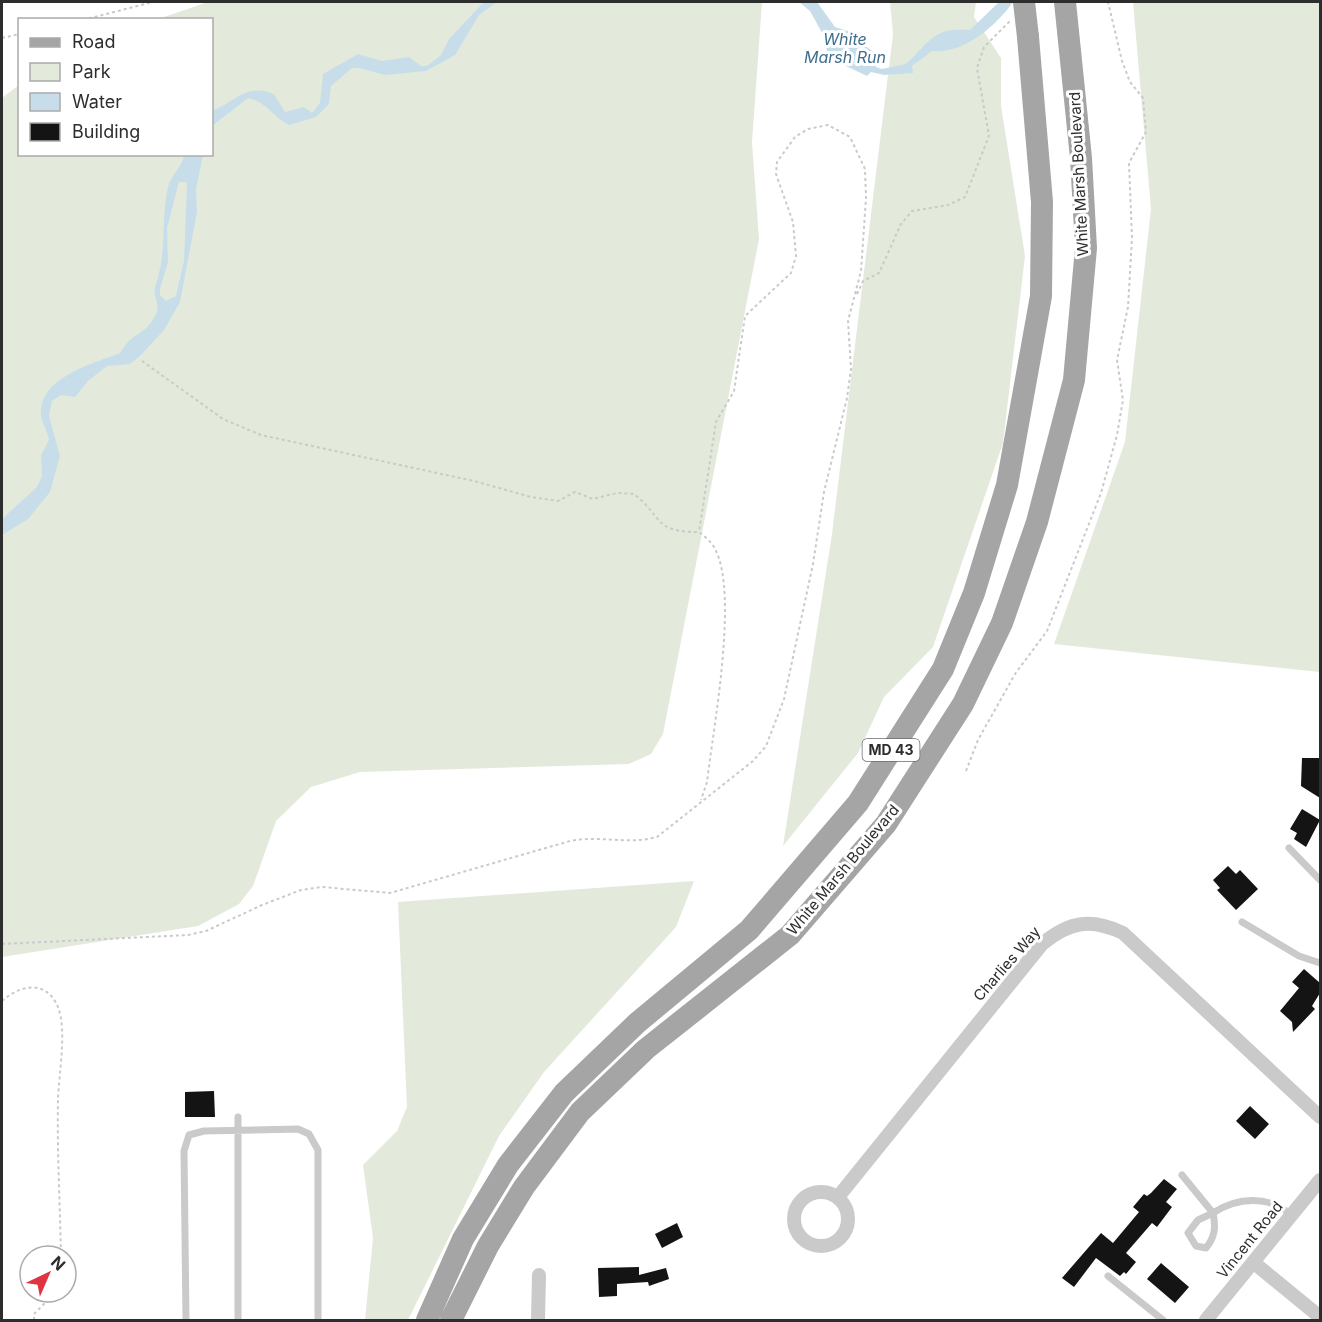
<svg xmlns="http://www.w3.org/2000/svg" width="1322" height="1322" font-family="Inter,sans-serif">
	<style>
		.green { fill: #e3eadb }
		.water { fill: #c8ddea; fill-rule: evenodd }
		.building { fill: #141414 }
		.lines { fill: none; stroke-linecap: round; stroke-linejoin: round }
		.path { stroke: #cacaca; stroke-width: 2; stroke-dasharray: 3 3; stroke-linecap: butt }
		.service { stroke: #cacaca; stroke-width: 7 }
		.minor { stroke: #cacaca; stroke-width: 14 }
		.primary { stroke: #a5a5a5; stroke-width: 22 }
		.primary-bridge { stroke: #a5a5a5; stroke-width: 22 }
		.labels { text-anchor: middle; stroke-width: 6; stroke-linejoin: round; paint-order: stroke }
		.shield { fill: #fff; stroke: #6c6c6c; stroke-width: 1.5 }
		.shield-label { font-size: 14px; font-weight: bold; fill: #2d2d2d }
		.street-label { font-size: 15px; fill: #2d2d2d; stroke: #fff }
		.water-label { font-size: 16px; font-style: italic; fill: #3e6e8c; stroke: #fff }
	</style>
	<rect width="100%" height="100%" fill="#fff"/>
	<!-- green -->
	<path class="green" d="M208,2H762L752,142L759,239L663,734L651,754L629,764L360,772L311,787L276,821L253,886L239,904L198,926L2,957V98L19,85L20,154H212V20L158,19Z
		M890,2H976L974,17L1001,58V106L1025,256L1003,443L933,647L884,697L858,753L783,846L832,534L893,34Z
		M1133,2H1320V672L1054,644L1125,442L1151,209Z
		M694,881L676,927L544,1072L499,1136L408,1320H365L373,1238L363,1165L397,1131L407,1107L398,902Z"/>
	<!-- water -->
	<path class="water" d="M484,2H497L479,15L455,55L426,71L385,75L359,68H352L331,86L329,104L316,117L289,125C274,118 267,102 248,98L212,126V111C237,101 245,83 274,94L285,112L304,107L312,113L320,103L323,74L358,54L382,61L409,57L421,66H427L441,55L449,39Z
		M799,2H817L835,27L854,33L864,45L875,53L876,67L882,69L906,64C929,43 933,26 970,30L999,2H1013C996,26 964,54 932,51L912,66L913,73L884,75L871,72L867,76L827,57L826,40L810,11Z
		M184,155H203L196,189L197,212L180,302L164,330L140,356L130,364L107,366L88,381L75,397L61,395L52,401L49,416L60,456L50,492L28,519L2,535V519L37,487L42,476L41,455L49,440C48,431 41,423 41,414C39,377 95,363 120,353C132,331 145,337 156,314C161,303 152,296 155,287C168,250 160,224 168,187C171,175 182,167 184,155ZM179,182H185L187,184L184,261L176,296L166,301L160,295V289L168,262L167,228Z"/>
	<!-- building -->
	<path class="building" d="M1302,758H1320V798L1301,786Z
		M1302,809L1320,820L1306,847L1294,839L1297,833L1290,829Z
		M1228,866L1236,874L1240,870L1258,889L1236,910L1217,890L1220,888L1213,880Z
		M1304,969L1320,983V993L1312,1006L1315,1009L1293,1032L1292,1022L1280,1011L1299,988L1292,982Z
		M214,1091L215,1117H185V1092Z
		M1250,1106L1269,1124L1255,1139L1236,1121Z
		M1164,1179L1177,1189L1166,1202L1172,1207L1157,1227L1152,1223L1126,1253L1136,1262L1126,1274L1124,1272L1120,1276L1096,1258L1074,1287L1062,1278L1101,1233L1113,1243L1139,1212L1133,1207L1144,1194L1147,1196L1151,1193Z
		M677,1223L683,1237L662,1248L655,1234Z
		M1161,1263L1189,1287L1175,1303L1147,1279Z
		M639,1267V1275L666,1268L669,1279L649,1286L648,1282L617,1284V1296L599,1297L598,1268Z"/>
	<g class="lines">
		<!-- path -->
		<path class="path" d="M83,20L153,2
			M2,38L20,34
			M857,294L863,281L879,273L901,224L912,211L948,205L965,197L989,136L977,68L984,47L1010,21
			M142,361L223,419L261,435L474,481L531,497L558,501L575,492L593,499L617,493L634,494C664,518 653,532 699,532C704,536 712,542 715,549C739,593 713,730 707,782L701,800
			M966,771L978,740L1015,674L1047,631L1101,493L1117,435L1123,400L1117,360L1128,307L1132,238L1129,163L1146,132L1143,98L1130,82L1122,61L1108,2
			M2,944L188,935L206,931L262,905L301,890L322,887L390,893L570,841C599,835 628,845 657,837L753,761L766,746L784,699L813,564L824,492L847,398L851,369L848,321L861,271L866,198L865,169L850,137L828,125L808,129L795,137L777,162L776,174L793,222L796,256L791,273L745,316L734,391L716,422L699,532
			M2,1001C20,985 46,979 58,1007C67,1030 59,1073 58,1099C57,1151 60,1204 61,1256
			M34,1320V1314L56,1292"/>
		<!-- service -->
		<path class="service" d="M1289,848L1320,880
			M1242,922L1299,956L1320,963
			M1182,1175L1213,1213C1237,1197 1269,1195 1291,1215
			M1213,1213C1216,1227 1215,1237 1206,1248L1196,1246L1188,1233L1198,1220Z
			M1108,1276L1163,1320
			M186,1320L184,1151L189,1135L204,1131L298,1129L309,1134L318,1150V1320
			M238,1320V1117"/>
		<!-- minor -->
		<path class="minor" d="M794 1219a27 27 0 1 1 54 0a27 27 0 1 1-54 0Z
			M838,1197L1042,944C1070,921 1091,918 1123,933L1320,1117
			M1253,1262L1320,1317
			M538,1320L539,1275
			M1206,1320L1320,1180"/>
		<!-- primary -->
		<path class="primary" d="M427,1320L463,1239L508,1165L564,1093L637,1023L749,930L858,803L943,669L974,593L1007,485L1041,296L1042,202L1028,37
			M451,1320L488,1246L524,1187L580,1112L646,1049L790,935L886,824L963,704L1002,623L1037,522L1074,380L1086,248L1081,158L1065,2"/>
		<!-- primary-bridge -->
		<path class="primary-bridge" d="M1024,2L1028,37"/>
	</g>
	<g class="labels">
		<!-- shield labels -->
		<rect class="shield" x="862.5" y="739" width="57" height="22" rx="4.5"/>
		<g class="shield-label">
			<text x="891" y="755">MD 43</text>
		</g>
		<!-- street labels -->
		<g class="street-label">
			<text transform="translate(1079 174) rotate(-93)" y="5">White Marsh Boulevard</text>
			<text transform="translate(843 870) rotate(-50)" y="5">White Marsh Boulevard</text>
			<text transform="translate(1007 964) rotate(-49)" y="5">Charlies Way</text>
			<text transform="translate(1250 1240) rotate(-51)" y="5">Vincent Road</text>
		</g>
		<!-- water labels -->
		<g class="water-label">
			<text x="845" y="45">White<tspan x="845" dy="18">Marsh Run</tspan></text>
		</g>
	</g>
	<!-- border -->
	<rect width="1322" height="1322" fill="none" stroke="#2d2d2d" stroke-width="6"/>
	<!-- legend -->
	<rect x="18" y="18" width="195" height="138" fill="#ffffff" stroke="#ababab" stroke-width="1.5"/>
	<rect x="30" y="38" width="30" height="9" fill="#a5a5a5" stroke="#ababab" stroke-width="1.5"/>
	<text x="72" y="48" font-size="18" fill="#2d2d2d">Road</text>
	<rect x="30" y="63" width="30" height="18" fill="#e3eadb" stroke="#ababab" stroke-width="1.5"/>
	<text x="72" y="78" font-size="18" fill="#2d2d2d">Park</text>
	<rect x="30" y="93" width="30" height="18" fill="#c8ddea" stroke="#ababab" stroke-width="1.5"/>
	<text x="72" y="108" font-size="18" fill="#2d2d2d">Water</text>
	<rect x="30" y="123" width="30" height="18" fill="#141414" stroke="#ababab" stroke-width="1.5"/>
	<text x="72" y="138" font-size="18" fill="#2d2d2d">Building</text>
	<!-- north arrow -->
	<g transform="translate(48 1274) rotate(44)"><circle r="28" fill="#ffffff" stroke="#ababab" stroke-width="1.5"/>
	<path d="M0-4.5L10 22L0 15L-10 22Z" fill="#df3542"/>
	<text y="-9" font-size="16" font-weight="bold" text-anchor="middle" fill="#2d2d2d">N</text>
	</g>
</svg>
